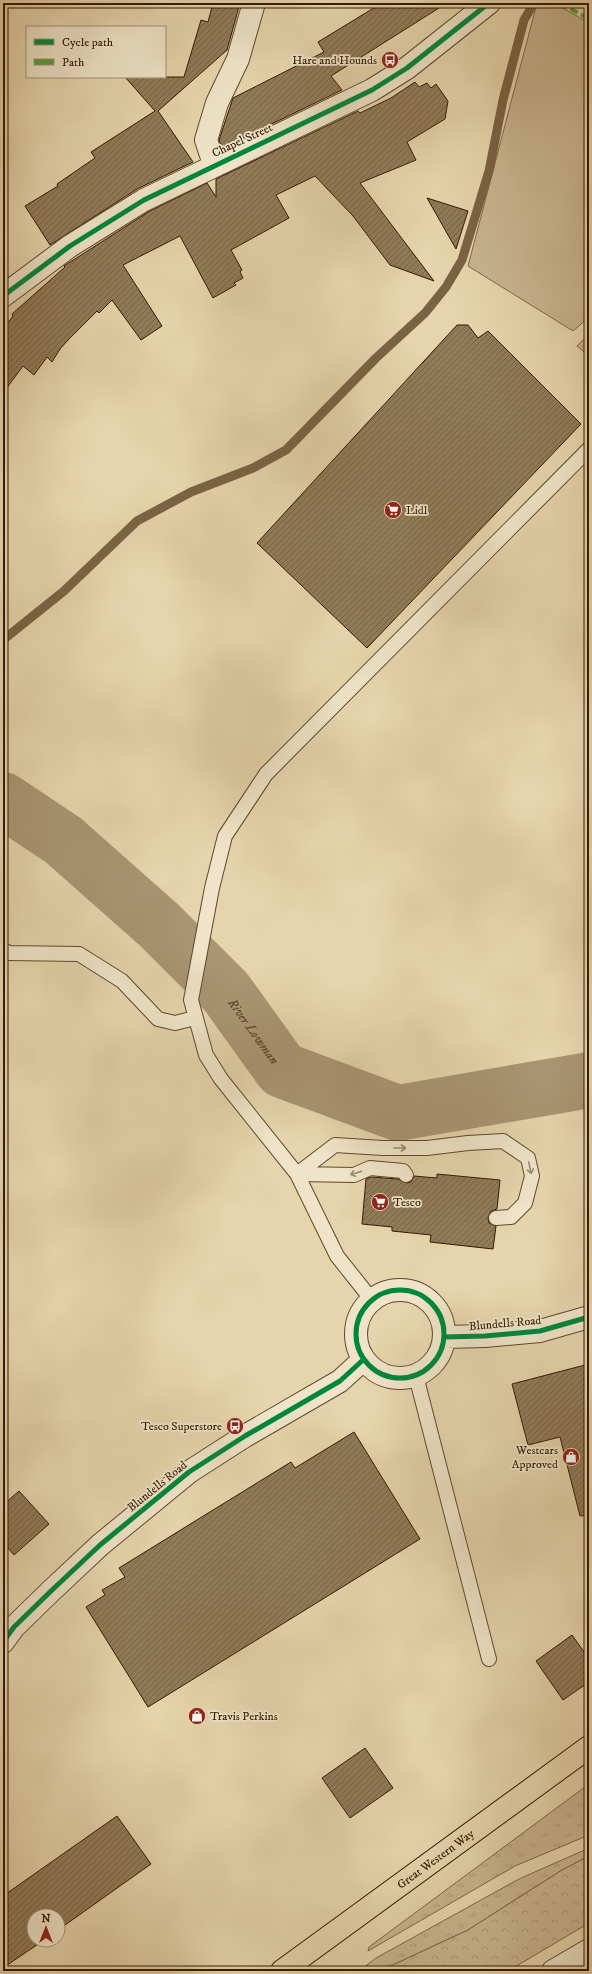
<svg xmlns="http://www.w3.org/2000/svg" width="592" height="1974" font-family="'IM FELL DW Pica',serif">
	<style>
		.grass { fill: url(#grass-tufts); stroke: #7e6748 }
		.forest { fill: url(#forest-crowns); stroke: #7e6748 }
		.garden { fill: #c8b58f; stroke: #7e6748 }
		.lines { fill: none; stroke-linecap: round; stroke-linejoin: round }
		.stream { stroke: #7a6344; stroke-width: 9 }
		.river { stroke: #a99572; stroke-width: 56 }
		.building { fill: url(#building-hatch); stroke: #341900 }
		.service-casing { stroke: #60482b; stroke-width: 16 }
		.minor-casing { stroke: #60482b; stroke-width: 24 }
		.tertiary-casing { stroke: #60482b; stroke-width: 24 }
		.primary-casing { stroke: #341900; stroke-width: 24 }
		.service { stroke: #efe4c9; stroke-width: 14 }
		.minor { stroke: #efe4c9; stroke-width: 22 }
		.tertiary { stroke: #efe4c9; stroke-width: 22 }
		.primary { stroke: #e6d5ac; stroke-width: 22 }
		.quiet { stroke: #53a13c; stroke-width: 4; stroke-dasharray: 8 4; stroke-linecap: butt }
		.cycleway-casing { stroke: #efe4c9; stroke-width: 8 }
		.cycleway { stroke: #00873e; stroke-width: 5 }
		.oneway { stroke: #9b896f }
		.labels { text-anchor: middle; stroke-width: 3.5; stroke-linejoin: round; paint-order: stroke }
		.poi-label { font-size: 12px; fill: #341900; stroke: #efe4c9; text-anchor: end }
		.street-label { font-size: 12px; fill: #341900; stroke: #efe4c9 }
		.water-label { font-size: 13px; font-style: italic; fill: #5d4428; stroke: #efe4c9 }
	</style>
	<defs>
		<pattern id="grass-tufts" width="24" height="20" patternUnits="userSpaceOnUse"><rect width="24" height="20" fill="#c8b58f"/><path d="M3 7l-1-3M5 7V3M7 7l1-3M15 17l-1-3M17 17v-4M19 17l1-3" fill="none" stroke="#ac9b7a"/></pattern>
		<pattern id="forest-crowns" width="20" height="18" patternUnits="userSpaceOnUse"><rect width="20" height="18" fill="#c8b58f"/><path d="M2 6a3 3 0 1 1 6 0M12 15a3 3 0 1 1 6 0" fill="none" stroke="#ac9b7a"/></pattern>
		<pattern id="building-hatch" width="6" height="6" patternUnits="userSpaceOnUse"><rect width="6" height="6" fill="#917b59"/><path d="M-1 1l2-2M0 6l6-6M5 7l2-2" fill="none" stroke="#776447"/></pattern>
	</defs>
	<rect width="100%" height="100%" fill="#e6d5ac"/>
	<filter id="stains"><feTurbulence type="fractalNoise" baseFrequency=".005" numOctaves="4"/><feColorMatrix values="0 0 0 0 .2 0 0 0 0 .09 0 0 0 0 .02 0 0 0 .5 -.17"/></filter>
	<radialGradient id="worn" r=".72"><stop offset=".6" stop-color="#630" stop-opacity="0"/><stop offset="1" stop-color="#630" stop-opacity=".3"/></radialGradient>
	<!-- grass -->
	<path class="grass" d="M589,1784V1835L515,1866L368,1951L369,1947Z
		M589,1848V1856L562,1870L468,1930L380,1971H359L376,1958L519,1879Z"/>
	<!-- forest -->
	<path class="forest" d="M589,334V356L577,346Z
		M589,1856V1923L508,1971H380L468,1930L562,1870Z"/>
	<!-- garden -->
	<path class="garden" d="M537,3H554L589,23V317L573,331L468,266Z"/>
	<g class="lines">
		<!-- stream -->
		<path class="stream" d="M3,640L64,591L137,521L191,492L253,468L286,450L376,358L425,313L446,287L462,260L489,171L503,100L524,20L534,3"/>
		<!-- river -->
		<path class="river" id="s1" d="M3,800L63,840L159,925L226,992L282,1070L398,1113L589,1080"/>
	</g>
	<!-- building -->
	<path class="building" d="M213,3H240L227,50L158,111L193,162L137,189L50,245L25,206L58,186L57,184L95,158L91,152L155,111L125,77H184L201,20L208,22Z
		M382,3H447L331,76L342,90L222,148L219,140L233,98L324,52L318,42Z
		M415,82L419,87L427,83L431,88L436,84L448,101L445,119L407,142L416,160L360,183L434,281L390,265L353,216L315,176L276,195L289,218L231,250L242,270L240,272L243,278L234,283L236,285L213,298L180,236L123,265L162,326L141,340L112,300L99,313L97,311L68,340L60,349L52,362L47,357L34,375L23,366L3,393V329L13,316L12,314L65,267L64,266L150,211L207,183L216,197V179L358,111L360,113L391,98Z
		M427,198L468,211L456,249Z
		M457,325H468L478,338L488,331L581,424L367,648L257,543Z
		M437,1174L500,1180L497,1209L491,1211L488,1218L489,1223L496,1226L493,1249L430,1242L431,1235L392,1231V1227L362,1224L366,1179L371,1177L398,1179L407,1183L411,1182L414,1176L437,1178Z
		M589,1364V1515L580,1516L560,1437L528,1445L512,1384Z
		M354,1432L420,1539L148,1707L86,1607L105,1595L102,1590L125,1577L119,1568L291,1462L295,1468Z
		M19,1491L49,1524L14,1555L3,1542V1505Z
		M572,1635L589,1659V1682L563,1700L536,1661Z
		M365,1748L393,1788L350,1818L322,1778Z
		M117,1816L151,1864L58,1930V1916H34V1940H44L3,1968V1896Z"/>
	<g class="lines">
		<defs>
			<path id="service" d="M3,950L9,953L79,954L122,981L158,1019L175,1023L195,1018
				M406,1175L403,1171L370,1168L354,1175L297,1174L335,1145L383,1148H427L468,1143L503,1141L528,1158L532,1176L525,1203L511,1217L496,1218
				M372,1300L337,1256L297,1174L221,1079L206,1055L191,1000L212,888L225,836L266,774L589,449
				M416,1376L489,1659"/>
			<path id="minor" d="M214,164L206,140L217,103L238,59L254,3
				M3,296L70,246L144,200L372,90L407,68L489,3"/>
			<path id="tertiary" d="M356 1334a44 44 0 1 1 88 0a44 44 0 1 1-88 0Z
				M444,1337L485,1336L540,1331L589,1317
				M3,1642L14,1627L51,1591L100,1545L189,1472L245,1436L340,1381L364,1359
				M553,1971L589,1950"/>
			<g id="primary">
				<path id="s2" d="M282,1971L589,1747"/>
			</g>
		</defs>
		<!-- service casing -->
		<use href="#service" class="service-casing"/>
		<!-- minor casing -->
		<use href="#minor" class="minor-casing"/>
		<!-- tertiary casing -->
		<use href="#tertiary" class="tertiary-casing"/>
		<!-- primary casing -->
		<use href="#primary" class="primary-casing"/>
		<!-- service -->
		<use href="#service" class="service"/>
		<!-- minor -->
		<use href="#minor" class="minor"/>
		<!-- tertiary -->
		<use href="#tertiary" class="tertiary"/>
		<!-- primary -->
		<use href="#primary" class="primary"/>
		<!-- quiet -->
		<path class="quiet" d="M560,3L589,19"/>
		<defs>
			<path id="cycleway" d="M3,296L70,246L144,200L372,90L407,68L489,3
				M356 1334a44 44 0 1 1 88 0a44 44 0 1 1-88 0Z
				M444,1337L485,1336L540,1331L589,1317
				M3,1642L14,1627L51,1591L100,1545L189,1472L245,1436L340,1381L364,1359"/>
		</defs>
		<!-- cycleway casing -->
		<use href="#cycleway" class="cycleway-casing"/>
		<!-- cycleway -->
		<use href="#cycleway" class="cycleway"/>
	</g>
	<!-- one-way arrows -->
	<defs><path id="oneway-shaft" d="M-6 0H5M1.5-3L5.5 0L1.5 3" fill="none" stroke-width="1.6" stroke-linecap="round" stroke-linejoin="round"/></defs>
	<g class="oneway">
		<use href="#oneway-shaft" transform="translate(400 1148)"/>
		<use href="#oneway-shaft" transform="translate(530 1168) rotate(77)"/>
		<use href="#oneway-shaft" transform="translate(356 1173) rotate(163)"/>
	</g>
	<!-- icons -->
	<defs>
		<symbol id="bus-disc" viewBox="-11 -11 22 22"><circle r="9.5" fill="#8f2418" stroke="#efe4c9"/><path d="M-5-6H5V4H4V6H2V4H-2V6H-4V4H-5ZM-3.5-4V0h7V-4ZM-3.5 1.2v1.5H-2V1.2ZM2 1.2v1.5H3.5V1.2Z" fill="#fff"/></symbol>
		<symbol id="supermarket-disc" viewBox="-11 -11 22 22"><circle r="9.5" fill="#8f2418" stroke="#efe4c9"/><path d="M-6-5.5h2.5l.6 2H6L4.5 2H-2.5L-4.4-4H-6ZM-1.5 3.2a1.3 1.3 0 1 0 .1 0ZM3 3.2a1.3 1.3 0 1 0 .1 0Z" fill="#fff"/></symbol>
		<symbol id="shop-disc" viewBox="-11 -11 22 22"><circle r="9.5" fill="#8f2418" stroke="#efe4c9"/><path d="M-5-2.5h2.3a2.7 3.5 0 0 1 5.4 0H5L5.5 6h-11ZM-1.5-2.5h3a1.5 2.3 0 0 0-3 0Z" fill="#fff"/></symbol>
	</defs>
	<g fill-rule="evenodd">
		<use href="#bus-disc" x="380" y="50" width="20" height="20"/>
		<use href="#supermarket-disc" x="383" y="500" width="20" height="20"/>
		<use href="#supermarket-disc" x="370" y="1192" width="20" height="20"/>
		<use href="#bus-disc" x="225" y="1416" width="20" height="20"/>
		<use href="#shop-disc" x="561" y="1447" width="20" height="20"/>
		<use href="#shop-disc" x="187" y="1706" width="20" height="20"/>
	</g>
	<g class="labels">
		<!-- poi labels -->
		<g class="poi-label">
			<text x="377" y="64">Hare and Hounds</text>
			<text x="406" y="514" text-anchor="start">Lidl</text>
			<text x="393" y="1206" text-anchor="start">Tesco</text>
			<text x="222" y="1430">Tesco Superstore</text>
			<text x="558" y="1454">Westcars<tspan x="558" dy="14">Approved</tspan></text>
			<text x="210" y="1720" text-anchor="start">Travis Perkins</text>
		</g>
		<!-- street labels -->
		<g class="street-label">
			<text transform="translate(242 140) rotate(-25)" y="4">Chapel Street</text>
			<text transform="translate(505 1323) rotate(-5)" y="4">Blundells Road</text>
			<text transform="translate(157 1486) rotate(-39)" y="4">Blundells Road</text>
			<text dy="4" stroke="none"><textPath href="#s2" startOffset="190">Great Western Way</textPath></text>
		</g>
		<!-- water labels -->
		<g class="water-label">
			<text dy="5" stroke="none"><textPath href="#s1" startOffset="343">River Lowman</textPath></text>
		</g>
	</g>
	<!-- margin -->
	<rect width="592" height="1974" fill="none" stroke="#e6d5ac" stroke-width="16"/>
	<rect x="4" y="4" width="584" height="1966" fill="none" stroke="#341900" stroke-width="2"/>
	<rect x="8" y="8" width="576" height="1958" fill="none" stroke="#341900"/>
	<!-- legend -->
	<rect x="26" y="26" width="140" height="52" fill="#efe4c9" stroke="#a49379"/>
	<rect x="34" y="39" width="20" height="6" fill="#00873e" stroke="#a49379"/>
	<text x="62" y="46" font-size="12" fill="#341900">Cycle path</text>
	<rect x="34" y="59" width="20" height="6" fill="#53a13c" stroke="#a49379"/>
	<text x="62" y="66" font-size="12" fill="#341900">Path</text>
	<!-- north arrow -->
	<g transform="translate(46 1928)"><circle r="19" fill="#efe4c9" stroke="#a49379"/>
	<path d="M0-3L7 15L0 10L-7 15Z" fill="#8f2418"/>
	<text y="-6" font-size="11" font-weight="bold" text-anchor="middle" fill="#341900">N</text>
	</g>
	<rect width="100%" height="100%" filter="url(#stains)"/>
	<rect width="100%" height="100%" fill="url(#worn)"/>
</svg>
